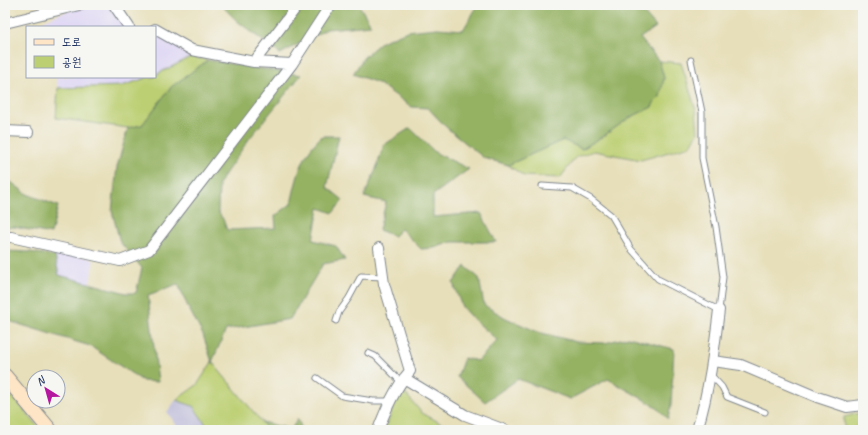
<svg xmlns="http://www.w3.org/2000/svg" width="868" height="435" font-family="Caveat,'Poor Story',sans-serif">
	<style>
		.built { fill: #ded5f5 }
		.industrial { fill: #c3c1db }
		.green { fill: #bccf72; stroke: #6c7f68 }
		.forest { fill: #95b264; stroke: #587061 }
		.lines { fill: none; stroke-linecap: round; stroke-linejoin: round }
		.lane-casing { stroke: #81878c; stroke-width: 7 }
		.street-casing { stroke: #81878c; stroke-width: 12 }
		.secondary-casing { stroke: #81878c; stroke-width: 16 }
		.lane { stroke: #fff; stroke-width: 5 }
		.street { stroke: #fff; stroke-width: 10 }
		.secondary { stroke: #fde5c5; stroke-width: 14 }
	</style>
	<rect width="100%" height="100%" fill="#f6f6f2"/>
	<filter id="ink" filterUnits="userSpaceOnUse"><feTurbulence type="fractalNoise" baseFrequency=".025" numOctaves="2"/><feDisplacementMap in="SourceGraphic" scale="8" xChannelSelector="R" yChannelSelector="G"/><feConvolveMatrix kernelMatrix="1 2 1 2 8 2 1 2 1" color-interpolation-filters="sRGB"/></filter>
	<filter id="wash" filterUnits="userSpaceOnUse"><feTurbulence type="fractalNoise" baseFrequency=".012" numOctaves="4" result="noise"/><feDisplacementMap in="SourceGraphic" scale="16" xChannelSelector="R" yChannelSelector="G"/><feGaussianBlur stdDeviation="0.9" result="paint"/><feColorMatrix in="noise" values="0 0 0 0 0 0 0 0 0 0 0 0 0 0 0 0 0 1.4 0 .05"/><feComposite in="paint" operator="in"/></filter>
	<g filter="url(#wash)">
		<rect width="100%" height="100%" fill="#e7dfb9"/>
		<!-- built -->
		<path class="built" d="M91,5H110L127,27H45L43,21L61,13Z
			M156,31L191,57L155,75V32Z
			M56,77H149L122,86L58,88Z
			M58,251L94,259L90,283L59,275L55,256Z"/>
		<!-- industrial -->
		<path class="industrial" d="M176,400L193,406L210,430H180L167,412Z"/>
		<!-- green -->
		<path class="green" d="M191,57L208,60L171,87L142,125L128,128L56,118L58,88L122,86L149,77H155V75Z
			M659,61L681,63L696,110L698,133L690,146L641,160L594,151L576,157L560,178L524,176L508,165L563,140L582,149L605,135L629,118L652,107L664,78Z
			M212,362L262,422L267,430H210L193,406L176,400L197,385Z
			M404,392L422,413L454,430H385L397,397Z
			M13,397L41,430H5V399Z
			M863,412V430H844V417Z"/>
		<!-- forest -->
		<path class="forest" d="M221,5H359L371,25L327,29L280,54L236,20Z
			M478,5H651L642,11L656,27L640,38L659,61L664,78L660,97L655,101L652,107L629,118L605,135L582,149L563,140L508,165L484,158L446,127L428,108L412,107L378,83L353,74L364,57L381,42L407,31L437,28L463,30Z
			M208,60L301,75L249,139L219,183L218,212L223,219L227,230L276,228L275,216L291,204C297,178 301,155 322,136H339L327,187L343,200L333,213L319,208L313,240L336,246L345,260L323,264L290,319L226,330L212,362L203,335L188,307L178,284L148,295L158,382L143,381L90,346L12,322L5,316V251L30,252L55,256L59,275L126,293H136L142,268L120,242L112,211L117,167L128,128L142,125L171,87Z
			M410,128L436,153L469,169L433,195V217L481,213L496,242H452L434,248L421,249L401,229L394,236L379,230L386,202L364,197L376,169L384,145Z
			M5,180L11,182L27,194L58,206L51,234L14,227L5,228Z
			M465,266L479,278L484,305L506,318L538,332L577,342L605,343L628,337L674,349L671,405L668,419L655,406L608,379L570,399L518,379L485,402L457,377L464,358L478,361L497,340L469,315L462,307L453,283Z
			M298,419L302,430H267L262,422L291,429Z"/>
	</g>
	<g filter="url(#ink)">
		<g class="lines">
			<defs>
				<path id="lane" d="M542,186L572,188L591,199L611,215L631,249L658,279L719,310L723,277L716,227L702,158V112L691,60
					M336,321L339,312L349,298L361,276L383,277
					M368,353L375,356L401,382
					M710,374L722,387L727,397L765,412
					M317,378L342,396L373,401H389"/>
				<path id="street" d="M114,5L129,27
					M5,23L79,5
					M155,29L192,50L254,62L292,64
					M254,62L298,5
					M5,131L28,132
					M5,237H11L120,261L149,250L292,64L327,10L333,5
					M713,361L741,365L817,397L847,407L863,405
					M404,378L465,415L505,430
					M378,430C386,409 395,388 410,371L384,284L379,248
					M697,430C709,391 714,351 719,310"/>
				<path id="secondary" d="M5,376L50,430"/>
			</defs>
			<!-- lane casing -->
			<use href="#lane" class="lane-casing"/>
			<!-- street casing -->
			<use href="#street" class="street-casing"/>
			<!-- secondary casing -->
			<use href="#secondary" class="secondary-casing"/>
			<!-- lane -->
			<use href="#lane" class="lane"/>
			<!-- street -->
			<use href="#street" class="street"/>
			<!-- secondary -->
			<use href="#secondary" class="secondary"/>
		</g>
	</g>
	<!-- margin -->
	<rect width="868" height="435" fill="none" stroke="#f6f6f2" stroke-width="20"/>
	<!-- legend -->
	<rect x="26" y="26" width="130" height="52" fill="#f6f6f2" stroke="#9ea6b7"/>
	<rect x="34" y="39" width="20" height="6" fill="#fde5c5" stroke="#9ea6b7"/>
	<text x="62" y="46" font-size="12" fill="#1b2f5e">도로</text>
	<rect x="34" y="56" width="20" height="12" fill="#bccf72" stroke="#9ea6b7"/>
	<text x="62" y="66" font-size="12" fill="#1b2f5e">공원</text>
	<!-- north arrow -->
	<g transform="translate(46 389) rotate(323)"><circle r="19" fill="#f6f6f2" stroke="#9ea6b7"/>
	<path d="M0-3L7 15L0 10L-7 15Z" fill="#b5179e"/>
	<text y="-6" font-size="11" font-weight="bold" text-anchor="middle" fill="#1b2f5e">N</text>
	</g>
</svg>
